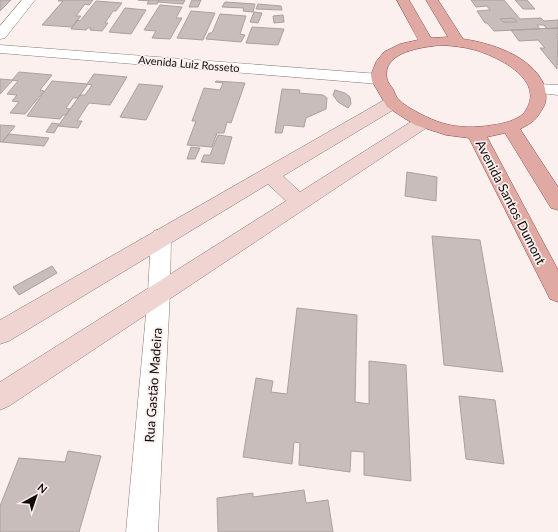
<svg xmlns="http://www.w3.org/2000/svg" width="558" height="532" font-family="Lato,sans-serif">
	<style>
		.building { fill: #c8bdbb; stroke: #aba09e }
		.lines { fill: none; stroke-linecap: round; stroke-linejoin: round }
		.street-casing { stroke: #837977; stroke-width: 1 }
		.secondary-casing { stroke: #837977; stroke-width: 1 }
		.primary-casing { stroke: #8a4d46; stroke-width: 1 }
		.street { fill: #fff; fill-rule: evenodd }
		.secondary { fill: #f0d4d1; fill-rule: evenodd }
		.primary { fill: #e0a9a3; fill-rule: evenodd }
		.labels { text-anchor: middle; stroke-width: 3.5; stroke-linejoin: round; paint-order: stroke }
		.far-street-label { font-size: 11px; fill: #0e0b0a; stroke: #fbf0ee }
		.street-label { font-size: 13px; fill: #0e0b0a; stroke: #fbf0ee }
	</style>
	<rect width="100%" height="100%" fill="#fbf0ee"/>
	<!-- building -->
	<path class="building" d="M0,0H11L0,11Z
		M59,0H93L89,5L85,4L76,16H81L72,27L42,25L63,1H58Z
		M138,0H159L157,4H147L149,1Z
		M159,0H185L183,4L158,2Z
		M192,0H201L198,7H189Z
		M471,0H504L520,19L541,18L544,21L558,20V28L547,29L544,25H537L540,29L494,31L487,23H485L477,11L490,10L487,6L476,7Z
		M515,0H527L535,9H523Z
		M96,1L122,3L116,11H113L105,23H108L102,31L90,30L91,28H88L86,30L71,29L77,20L80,21Z
		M225,2L255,4L253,12L243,11L244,8L222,7Z
		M258,4L281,6L282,10L256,9Z
		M160,5L182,7L176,18H182L170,39L152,38L156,31L144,30Z
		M125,8L146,10L131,34L109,32Z
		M191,11L215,13L203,40L177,38Z
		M254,12L262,13L258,23L250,22Z
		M220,14L246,16L240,34L245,35L241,42L206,39L209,33H212Z
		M283,15L284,22L274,23L273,16Z
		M514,18L517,22H503L500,19Z
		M252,27L284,29L278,45L246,43Z
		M558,28V35H556L558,37L557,69L540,48H545L538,40L519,41L511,30Z
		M19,72L52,75L40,90L44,91L25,114L10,113L19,102L12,101L17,95L7,94L18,81L12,80Z
		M94,74L127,77L110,105L89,103L77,121H82L78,128L58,126L80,95H85L92,85L87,84Z
		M0,79L13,80L0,94Z
		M52,81L88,84L78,98H73L66,108L70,109L66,115H63L60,119L27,116Z
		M216,81L245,83L231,123L227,122L224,133H217L212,147L187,145L196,121H192L204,88L220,90L223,83L215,82Z
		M139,84L163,86L146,120L120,117Z
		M282,89L300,90L299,93L323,95L327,98L326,109L306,118L304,127L284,125L282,133H275Z
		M335,90L345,93L350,97L351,104L348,108L338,102L333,95Z
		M52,123L59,124L54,133L46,132Z
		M0,125L15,126L2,142H0Z
		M9,134L49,138L44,146L2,142Z
		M218,135L232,137L224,164L201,162L204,155H210Z
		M191,147L200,148L195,159H187Z
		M407,172L437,177L436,201L405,196Z
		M432,236L480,240L503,372L444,365Z
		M52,266L57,273L19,295L13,287Z
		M297,308L357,315L355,402L369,404V361L406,365L411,481L364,475V452L351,451L350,472L299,465L300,443L294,442L292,464L243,457L256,378L273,381L271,392L287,394Z
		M459,396L495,400L504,464L466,459Z
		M68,451L101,456L79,532H0V506L19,458L65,462Z
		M304,490L306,503L328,500L333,532H218L217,498L253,493V497Z"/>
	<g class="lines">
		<defs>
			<path id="street" d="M22,0H35L5,38L0,39V26Z
				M0,45L379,74L384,76L387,79L384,82L379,84L0,53Z
				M538,84L558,85V95L532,92L530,89L532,86Z
				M161,229L168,231L171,237L170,293L158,532H126L148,293L151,237L154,231Z"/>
			<path id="secondary" d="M392,98L398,99L400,103L398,107L283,176L300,192L417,118L423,117L429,118L431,122L429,126L9,406L0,410V382L286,201L268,184L9,341L0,344V320L386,99Z"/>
			<path id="primary" d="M397,0H409L431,38L448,37L426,0H438L463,39C491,43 532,56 544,85C546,92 547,100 544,106C536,120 534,122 520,129L558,187V210L551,208L505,133L487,137L558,270V302L550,299L469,138L446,135L415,125L387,107L372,81L371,75L376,62L384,52L400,44L418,40ZM442,45C453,46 465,47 475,50C499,57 548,81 524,113C518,120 502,124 493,125C476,128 458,128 442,123C431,120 407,108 399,100C396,97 395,93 393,89C391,86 388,83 387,79C381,51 424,47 442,45Z"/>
		</defs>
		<!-- street casing -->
		<use href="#street" class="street-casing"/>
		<!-- secondary casing -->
		<use href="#secondary" class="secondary-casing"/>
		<!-- primary casing -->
		<use href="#primary" class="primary-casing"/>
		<!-- street -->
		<use href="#street" class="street"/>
		<!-- secondary -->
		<use href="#secondary" class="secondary"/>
		<!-- primary -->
		<use href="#primary" class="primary"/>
	</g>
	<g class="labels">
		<!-- far-street labels -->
		<g class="far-street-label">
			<text transform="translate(189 64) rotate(5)" y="4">Avenida Luiz Rosseto</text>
		</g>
		<!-- street labels -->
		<g class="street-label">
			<text transform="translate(511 202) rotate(63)" y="5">Avenida Santos Dumont</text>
			<text transform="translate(153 385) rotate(-86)" y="5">Rua Gastão Madeira</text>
		</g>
	</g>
	<!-- north arrow -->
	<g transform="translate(36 496) rotate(40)" stroke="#fbf0ee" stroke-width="3" paint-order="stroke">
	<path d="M0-3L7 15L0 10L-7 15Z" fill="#0e0b0a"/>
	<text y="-6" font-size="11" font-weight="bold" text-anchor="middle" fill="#0e0b0a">N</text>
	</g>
</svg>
